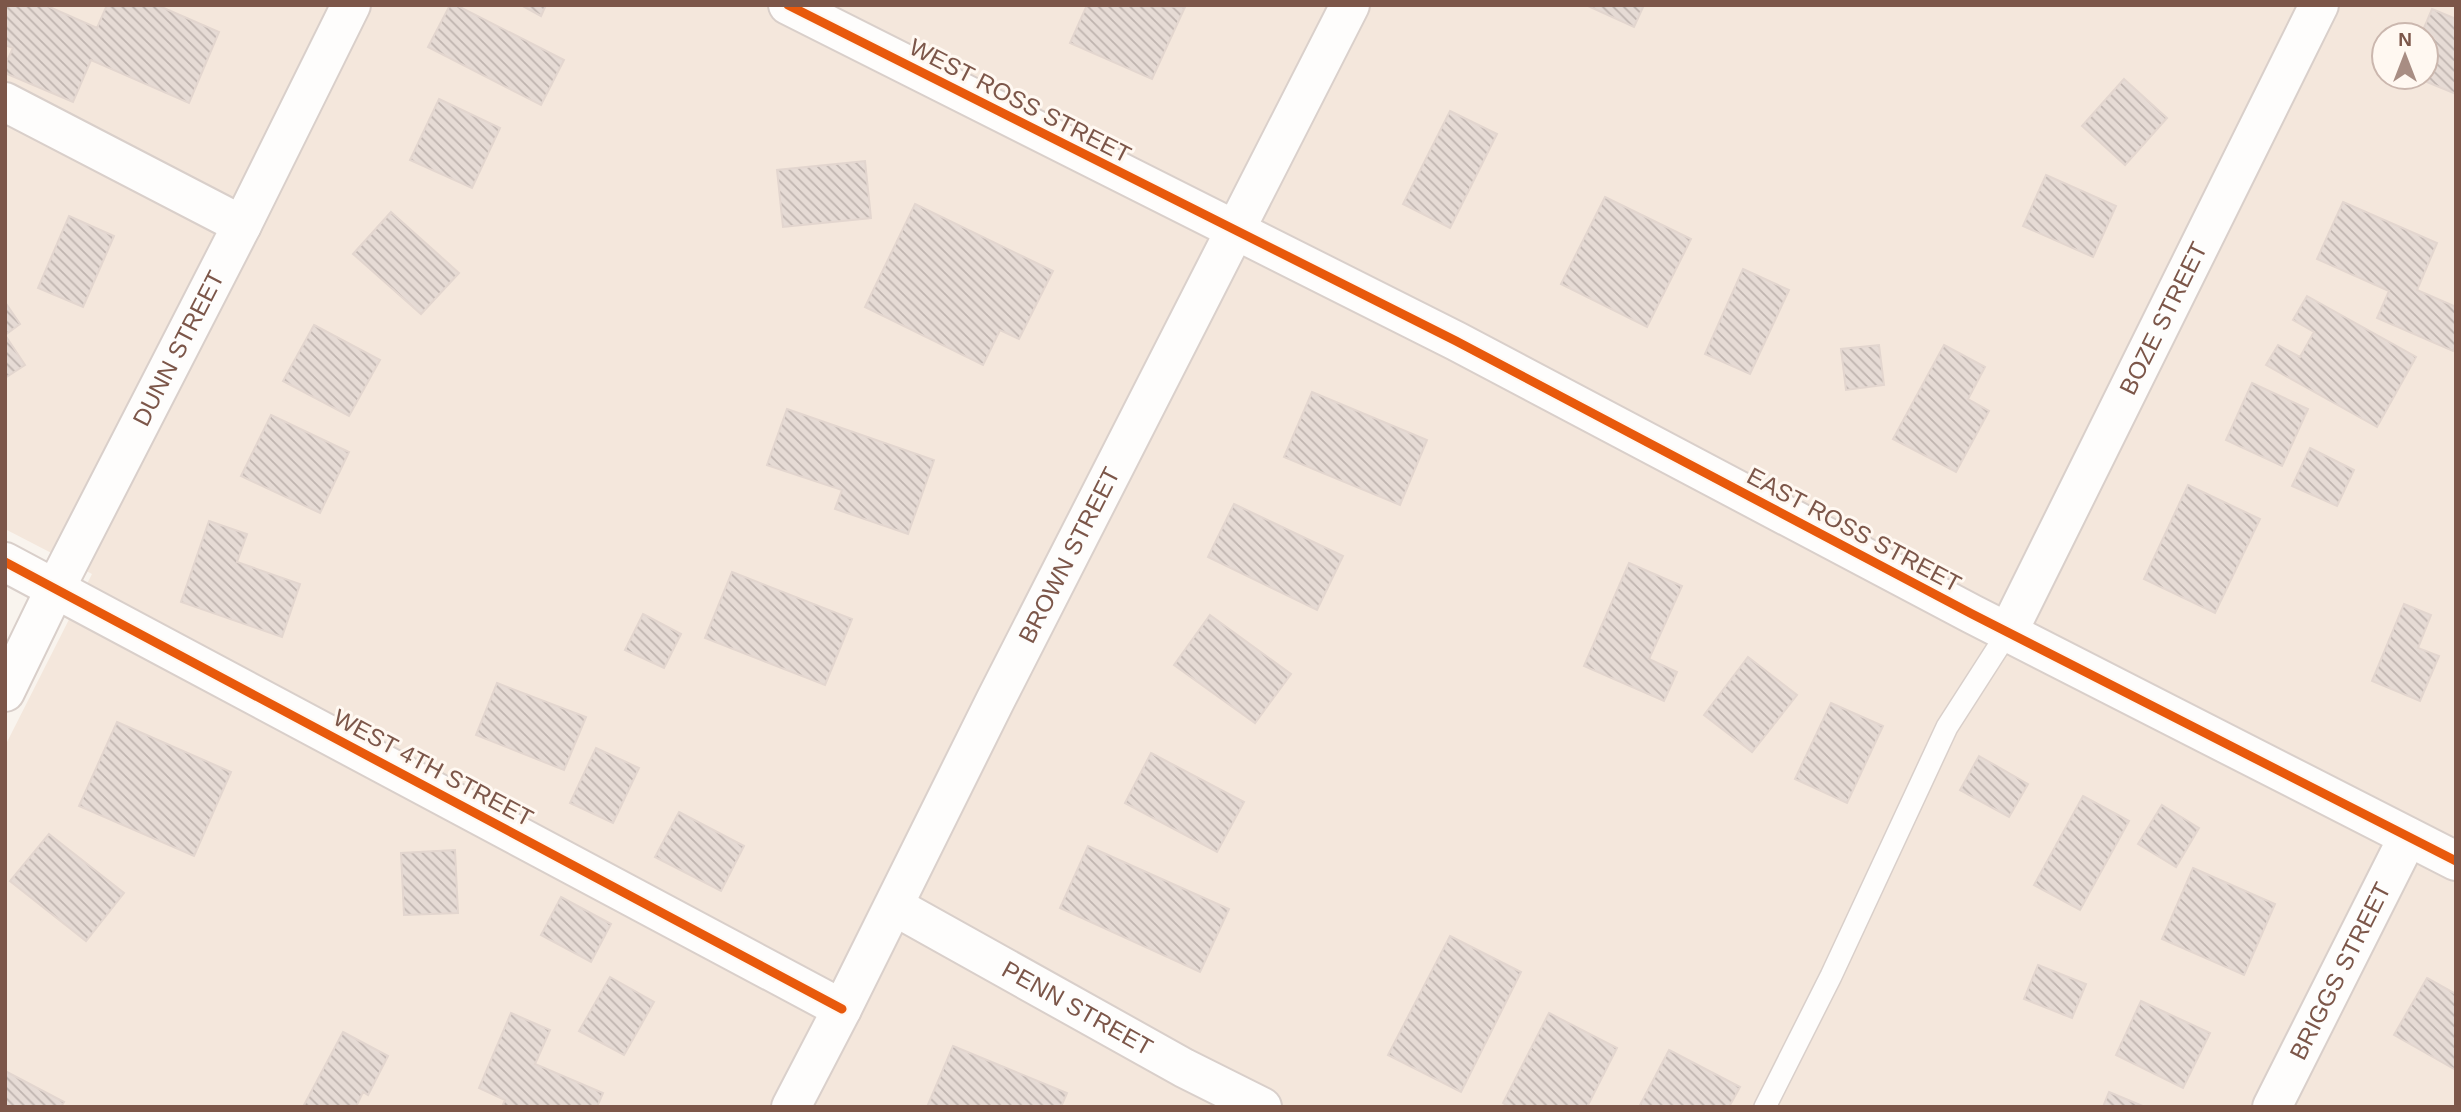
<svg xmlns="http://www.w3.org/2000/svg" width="2461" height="1112" font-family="Arial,sans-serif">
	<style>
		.residential { fill: #f4e7dc; fill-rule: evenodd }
		.building { fill: url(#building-back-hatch); stroke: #e3d6cf; stroke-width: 2 }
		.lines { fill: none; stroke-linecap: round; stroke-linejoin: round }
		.service-casing { stroke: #d9cfca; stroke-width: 24 }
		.minor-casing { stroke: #d9cfca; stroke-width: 42 }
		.tertiary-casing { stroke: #d9cfca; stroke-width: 42 }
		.secondary-casing { stroke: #dad0cb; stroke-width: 42 }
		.service { stroke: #fefdfc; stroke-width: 21 }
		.minor { stroke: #fefdfc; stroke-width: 38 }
		.tertiary { stroke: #fefdfc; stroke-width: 38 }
		.secondary { stroke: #fefdfc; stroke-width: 38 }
		.cycleway-casing { stroke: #fff8f1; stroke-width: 13 }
		.cycleway { stroke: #e8590c; stroke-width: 9 }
		.labels { text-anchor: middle; stroke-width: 6; stroke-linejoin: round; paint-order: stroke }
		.street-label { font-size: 24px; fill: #7c5649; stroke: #fff8f1 }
	</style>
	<defs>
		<pattern id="building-back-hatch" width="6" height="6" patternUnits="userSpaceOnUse" patternTransform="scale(1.75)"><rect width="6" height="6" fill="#e6dbd5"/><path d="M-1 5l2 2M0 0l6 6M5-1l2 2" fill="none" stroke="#bfb4af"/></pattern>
	</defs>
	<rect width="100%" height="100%" fill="#f9f4ee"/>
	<!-- residential -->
	<path class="residential" d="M5,5H2456V1107H5V746L92,574L5,529ZM2384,35H2426V77H2384Z"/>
	<!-- building -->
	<path class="building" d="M5,5H45L97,28L107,5H157L219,32L189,103L91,60L73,102L5,73V65L13,48L5,45Z
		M450,5H456L564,60L541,105L428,47Z
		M521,5H546L541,16Z
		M1087,5L1185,7L1152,79L1070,43Z
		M1586,5H1644L1634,27Z
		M2432,9L2456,19V94L2415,77H2426V35H2421Z
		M2124,79L2167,118L2125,165L2082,126Z
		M439,99L500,128L472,188L410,160Z
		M1450,111L1497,134L1450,228L1403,204Z
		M865,161L871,218L783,227L777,170Z
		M2046,175L2116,206L2093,257L2023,226Z
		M1605,197L1691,239L1647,327L1561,284Z
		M2343,202L2437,243L2417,290L2456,307V344L2453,351L2377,318L2389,291L2317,259Z
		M915,204L1053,271L1019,339L1000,330L983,365L865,307Z
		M391,212L459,273L421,314L353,254Z
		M69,216L114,236L83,307L38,288Z
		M1743,269L1789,290L1750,374L1705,354Z
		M2307,296L2416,357L2377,427L2266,365L2278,345L2300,357L2314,332L2293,320Z
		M5,302L20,324L5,335Z
		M314,325L380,360L349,416L283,381Z
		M5,335L25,365L5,378Z
		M1879,345L1884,385L1846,390L1841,349Z
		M1944,345L1985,367L1968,399L1989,411L1956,472L1893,439Z
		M2252,383L2308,409L2282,466L2226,440Z
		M1312,392L1427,440L1400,505L1284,457Z
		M787,409L934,460L908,534L835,509L842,490L767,465Z
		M271,415L349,452L320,513L241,476Z
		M2310,448L2354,470L2337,506L2292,486Z
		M2188,485L2260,519L2215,613L2144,579Z
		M1234,504L1343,556L1317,610L1208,557Z
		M209,521L247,534L237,562L300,584L282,637L181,602Z
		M1629,563L1682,586L1649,659L1677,672L1664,701L1584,666Z
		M732,572L852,619L825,685L705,638Z
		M2404,604L2431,615L2418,648L2439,656L2420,701L2372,681Z
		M643,614L681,634L664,668L625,650Z
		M1210,615L1291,674L1255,723L1174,665Z
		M1748,657L1797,695L1752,752L1704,715Z
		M497,683L586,717L564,770L476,735Z
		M1831,703L1883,726L1847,803L1795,779Z
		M117,722L231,772L194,856L79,806Z
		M596,748L639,768L613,823L570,803Z
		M1151,753L1244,802L1217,852L1125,803Z
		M1979,756L2028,784L2009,817L1960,790Z
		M2083,796L2129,821L2080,910L2034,885Z
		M2162,805L2199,828L2176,867L2138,844Z
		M679,812L744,846L721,891L655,857Z
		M49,834L124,893L86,941L10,881Z
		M1088,846L1229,909L1200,972L1060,908Z
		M455,850L458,913L404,915L401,853Z
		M2193,868L2275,904L2244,975L2162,939Z
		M561,897L611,924L591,962L541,935Z
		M1450,936L1521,972L1461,1092L1388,1055Z
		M2038,965L2086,984L2072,1018L2024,999Z
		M610,977L654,1002L624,1055L579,1031Z
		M2427,978L2456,994V1070L2394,1035Z
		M2141,1001L2210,1033L2183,1088L2116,1055Z
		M511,1013L550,1030L535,1064L603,1093L597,1107H502L505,1100L479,1088Z
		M1549,1013L1617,1048L1587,1107H1510L1503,1103Z
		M343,1032L388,1056L368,1095L363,1092L356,1107H303Z
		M953,1046L1067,1093L1061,1107H927Z
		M1669,1050L1740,1087L1729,1107H1639Z
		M5,1071L64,1102L61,1107H5Z
		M2109,1092L2145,1107H2103Z"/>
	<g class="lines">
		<defs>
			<path id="service" d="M1765,1107L1831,976L1947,727L2008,632"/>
			<g id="minor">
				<path d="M5,102L242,225"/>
				<path d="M5,562L842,1009"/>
				<path id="s1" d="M2008,632L2319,5"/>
				<path id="s2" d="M5,692L55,589L242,225L351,5"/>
				<path id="s3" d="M894,906L1184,1068L1262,1107"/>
				<path id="s4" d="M2272,1107L2408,837"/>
			</g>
			<path id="tertiary" d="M788,5L1456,341L1972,614L2456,861"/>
			<g id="secondary">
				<path id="s5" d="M791,1107L842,1009L995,701L1350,5"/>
			</g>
		</defs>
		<!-- service casing -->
		<use href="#service" class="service-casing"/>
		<!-- minor casing -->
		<use href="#minor" class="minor-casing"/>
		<!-- tertiary casing -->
		<use href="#tertiary" class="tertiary-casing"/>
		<!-- secondary casing -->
		<use href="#secondary" class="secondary-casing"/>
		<!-- service -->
		<use href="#service" class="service"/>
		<!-- minor -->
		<use href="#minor" class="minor"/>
		<!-- tertiary -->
		<use href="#tertiary" class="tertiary"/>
		<!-- secondary -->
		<use href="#secondary" class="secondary"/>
		<defs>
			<path id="cycleway" d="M788,5L1456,341L1972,614L2456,861
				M5,562L842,1009"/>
		</defs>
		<!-- cycleway casing -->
		<use href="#cycleway" class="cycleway-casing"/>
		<!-- cycleway -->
		<use href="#cycleway" class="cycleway"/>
	</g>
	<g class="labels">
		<!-- street labels -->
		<g class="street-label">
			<text transform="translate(1020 101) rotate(27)" y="8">WEST ROSS STREET</text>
			<text dy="8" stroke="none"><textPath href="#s1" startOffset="350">BOZE STREET</textPath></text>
			<text dy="8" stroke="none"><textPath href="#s2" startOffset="385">DUNN STREET</textPath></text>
			<text transform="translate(1854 530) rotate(28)" y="8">EAST ROSS STREET</text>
			<text dy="8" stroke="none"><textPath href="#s5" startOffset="618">BROWN STREET</textPath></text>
			<text transform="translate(433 768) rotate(28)" y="8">WEST 4TH STREET</text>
			<text dy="8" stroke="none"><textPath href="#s4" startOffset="152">BRIGGS STREET</textPath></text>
			<text dy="8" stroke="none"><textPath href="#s3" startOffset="210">PENN STREET</textPath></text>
		</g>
	</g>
	<!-- border -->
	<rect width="2461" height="1112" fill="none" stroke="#7c5649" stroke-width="14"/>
	<!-- north arrow -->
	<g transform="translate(2405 56)"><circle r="33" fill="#fff8f1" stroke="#cbb7ae" stroke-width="2"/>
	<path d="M0-5L12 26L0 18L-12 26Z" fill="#a88d83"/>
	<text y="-10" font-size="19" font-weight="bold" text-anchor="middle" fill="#7c5649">N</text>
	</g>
</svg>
